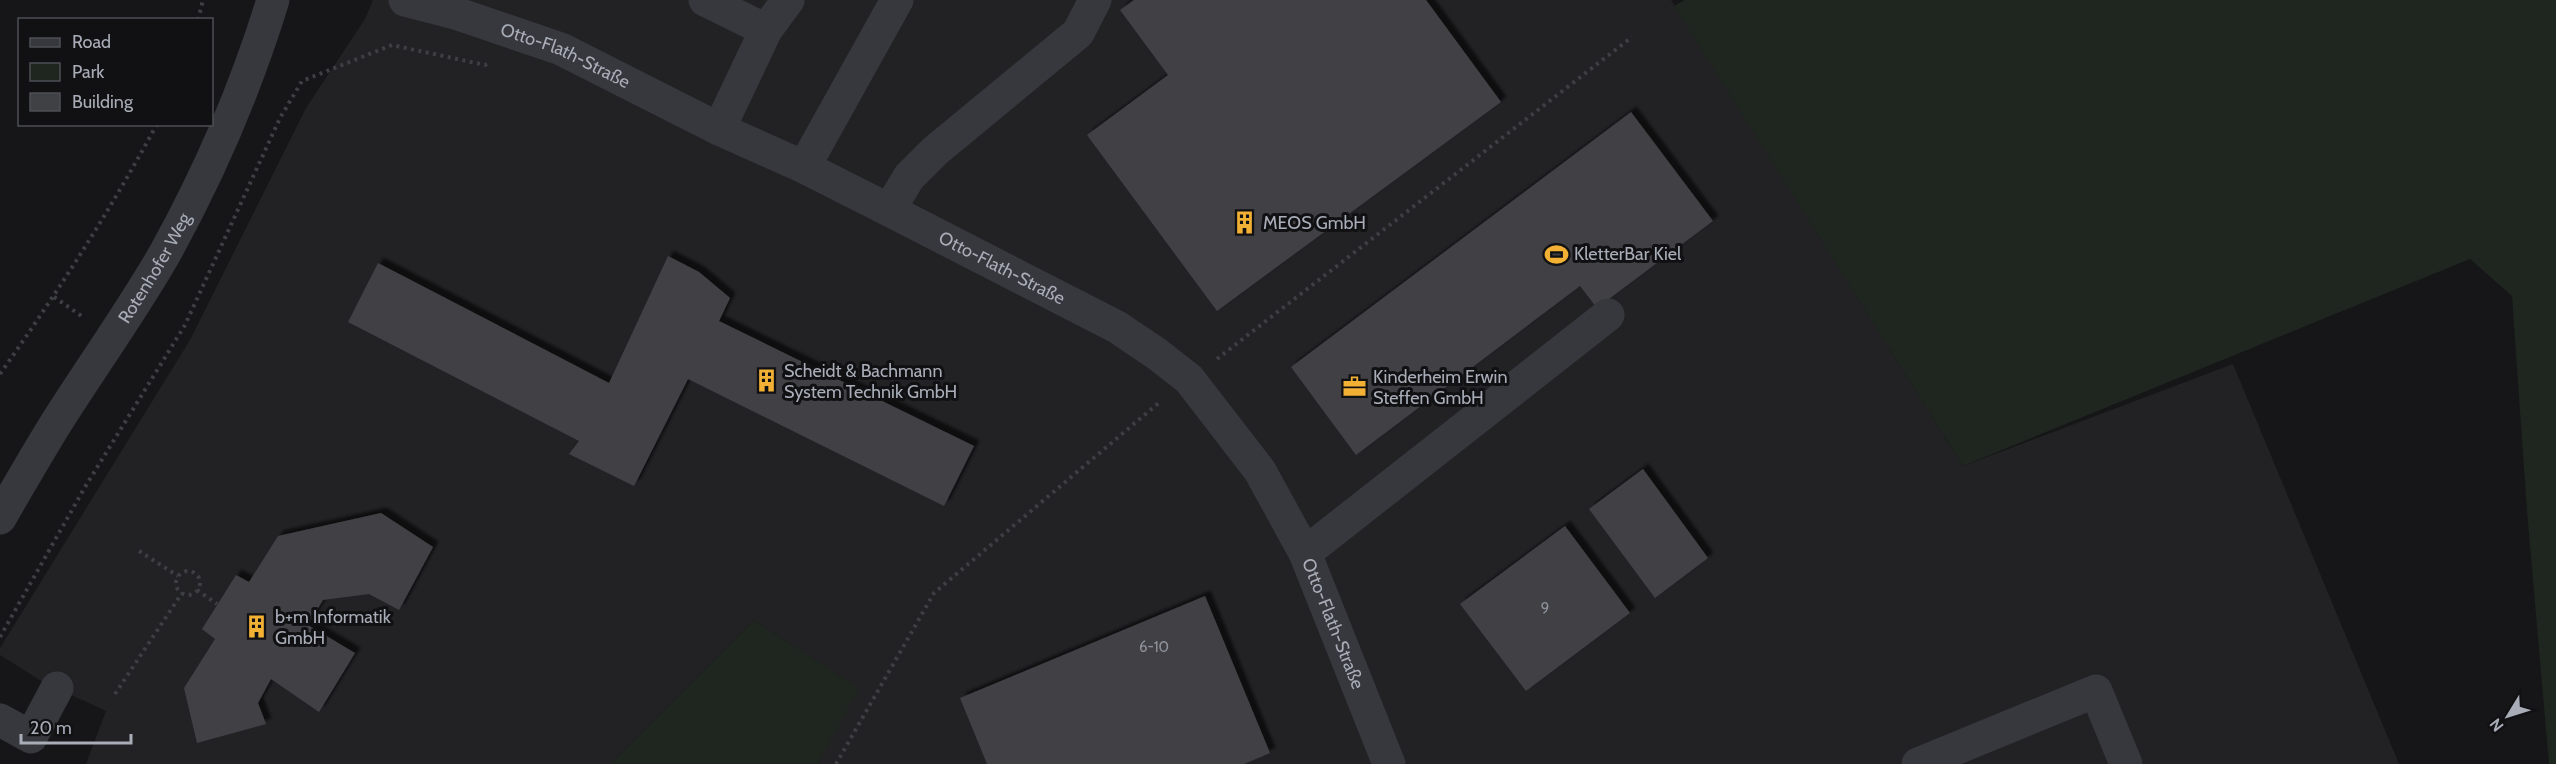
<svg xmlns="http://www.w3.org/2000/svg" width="2556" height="764" font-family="Cabin,sans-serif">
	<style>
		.built { fill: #222225 }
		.green { fill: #1e261f }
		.building { fill: #404145; filter: url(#shadow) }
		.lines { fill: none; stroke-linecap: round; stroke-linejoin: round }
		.path { stroke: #3d3f44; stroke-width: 4; stroke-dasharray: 3 4.5; stroke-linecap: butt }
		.minor { stroke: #37383d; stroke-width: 33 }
		.labels { text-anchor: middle; stroke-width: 6; stroke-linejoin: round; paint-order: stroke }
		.number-label { font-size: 15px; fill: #8e929b }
		.street-label { font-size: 18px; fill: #a8adb8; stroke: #111113 }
		.poi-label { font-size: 18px; fill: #a8adb8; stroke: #111113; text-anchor: start }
	</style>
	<defs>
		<filter id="shadow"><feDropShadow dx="5.5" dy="-5.5" stdDeviation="1.5" flood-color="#0009"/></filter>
	</defs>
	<rect width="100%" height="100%" fill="#161618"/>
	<!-- built -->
	<path class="built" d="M373,0H1671L1963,466L2233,364L2399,764H818L858,688L754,620L611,764H86L106,711L43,682L0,655V648L190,340L306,108L365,19Z"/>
	<!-- green -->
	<path class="green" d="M1685,0H2556V764H2549L2527,511L2512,296L2470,259L1963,466L1674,6Z
		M754,620L859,688L818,764H611Z"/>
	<!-- building -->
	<path class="building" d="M1134,0H1426L1501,102L1217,311L1087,135L1168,75L1120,10Z
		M1631,112L1713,221L1597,308L1580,286L1356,455L1291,367Z
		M668,256L699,272L730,298L719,321L974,446L944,506L688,379L634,486L569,454L579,441L348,322L378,263L609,383Z
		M1643,469L1708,558L1655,598L1589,509Z
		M381,513L433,547L399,610L369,594L323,600L308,625L355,653L319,712L271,679L258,703L266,724L197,743L184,688L215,639L202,629L236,575L249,582L278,536Z
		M1565,526L1630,613L1526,691L1460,604Z
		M1205,596L1270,753L1244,764H987L960,698Z"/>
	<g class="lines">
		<!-- path -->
		<path class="path" d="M198,20L203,0
			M54,297L83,317
			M1217,359L1632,37
			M0,374C57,293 110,211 157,124
			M139,551L178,576
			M176 583a12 12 0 1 1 24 0a12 12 0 1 1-24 0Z
			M197,590L217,604
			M0,637L85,487L185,325L280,118L302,81L392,45L485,65L489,63
			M115,694L182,593
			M836,764L934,593L1161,401"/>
		<!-- minor -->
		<g class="minor">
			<path id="s1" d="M405,0L455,13L561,49L719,129L804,167L889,210L1117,327L1157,354L1189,379L1260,471L1305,553L1389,764"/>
			<path d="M705,0L766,30"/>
			<path d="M719,129L766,30L788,0"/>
			<path d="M804,167L897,0"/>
			<path d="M889,210L909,177L935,151L1078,33L1095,0"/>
			<path id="s2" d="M0,518C19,485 38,452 58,420C93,365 131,312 164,255C209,174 246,88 273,0"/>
			<path d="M1305,553L1608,315"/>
			<path d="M0,720L31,737L57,688"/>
			<path d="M1918,764L2096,691L2126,764"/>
		</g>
	</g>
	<!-- icons -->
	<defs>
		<symbol id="building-bare" viewBox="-9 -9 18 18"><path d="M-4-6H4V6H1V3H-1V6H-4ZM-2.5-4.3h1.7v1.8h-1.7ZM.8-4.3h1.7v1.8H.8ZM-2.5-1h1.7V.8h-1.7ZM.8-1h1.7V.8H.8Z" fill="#f2b134" stroke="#111113" stroke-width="2.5" paint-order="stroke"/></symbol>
		<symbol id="stadium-bare" viewBox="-9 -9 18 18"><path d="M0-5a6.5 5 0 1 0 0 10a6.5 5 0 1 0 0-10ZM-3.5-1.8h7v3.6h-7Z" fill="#f2b134" stroke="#111113" stroke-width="2.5" paint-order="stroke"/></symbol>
		<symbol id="office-bare" viewBox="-9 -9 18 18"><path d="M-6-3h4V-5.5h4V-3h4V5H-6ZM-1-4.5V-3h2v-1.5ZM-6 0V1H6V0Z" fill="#f2b134" stroke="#111113" stroke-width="2.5" paint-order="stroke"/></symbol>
	</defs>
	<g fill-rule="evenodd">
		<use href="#building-bare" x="1228" y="206" width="33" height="33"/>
		<use href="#stadium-bare" x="1540" y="238" width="33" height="33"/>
		<use href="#building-bare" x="750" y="364" width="33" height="33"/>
		<use href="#office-bare" x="1338" y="370" width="33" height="33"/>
		<use href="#building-bare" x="240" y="610" width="33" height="33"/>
	</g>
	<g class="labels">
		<!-- number labels -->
		<g class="number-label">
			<text x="1545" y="613">9</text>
			<text x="1154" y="652">6-10</text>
		</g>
		<!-- street labels -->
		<g class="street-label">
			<text dy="6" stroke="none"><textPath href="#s1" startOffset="170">Otto-Flath-Straße</textPath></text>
			<text dy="6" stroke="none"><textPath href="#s2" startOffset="294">Rotenhofer Weg</textPath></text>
			<text dy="6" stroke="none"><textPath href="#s1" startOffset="656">Otto-Flath-Straße</textPath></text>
			<text dy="6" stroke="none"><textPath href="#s1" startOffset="1160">Otto-Flath-Straße</textPath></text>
		</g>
		<!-- poi labels -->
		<g class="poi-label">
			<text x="1263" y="229">MEOS GmbH</text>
			<text x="1574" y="260">KletterBar Kiel</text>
			<text x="784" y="377">Scheidt &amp; Bachmann<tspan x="784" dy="21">System Technik GmbH</tspan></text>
			<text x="1373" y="383">Kinderheim Erwin<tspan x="1373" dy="21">Steffen GmbH</tspan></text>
			<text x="275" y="623">b+m Informatik<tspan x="275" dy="21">GmbH</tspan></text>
		</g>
	</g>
	<!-- legend -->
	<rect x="18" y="18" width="195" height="108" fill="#111113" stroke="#4d4f55" stroke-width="1.5"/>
	<rect x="30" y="38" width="30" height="9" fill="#37383d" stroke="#4d4f55" stroke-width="1.5"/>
	<text x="72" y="48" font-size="18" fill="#a8adb8">Road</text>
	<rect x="30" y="63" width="30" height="18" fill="#1e261f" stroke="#4d4f55" stroke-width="1.5"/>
	<text x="72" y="78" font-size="18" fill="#a8adb8">Park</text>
	<rect x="30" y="93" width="30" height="18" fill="#404145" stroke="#4d4f55" stroke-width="1.5"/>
	<text x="72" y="108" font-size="18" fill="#a8adb8">Building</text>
	<!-- north arrow -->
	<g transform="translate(2508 716) rotate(232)" stroke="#111113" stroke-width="4.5" paint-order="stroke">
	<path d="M0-4.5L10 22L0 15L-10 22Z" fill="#a8adb8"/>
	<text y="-9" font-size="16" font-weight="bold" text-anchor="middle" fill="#a8adb8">N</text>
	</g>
	<!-- scale -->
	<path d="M21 734v9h110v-9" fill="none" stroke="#a8adb8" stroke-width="3"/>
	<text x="30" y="734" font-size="18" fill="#a8adb8" stroke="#111113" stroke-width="4.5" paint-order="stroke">20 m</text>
</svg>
